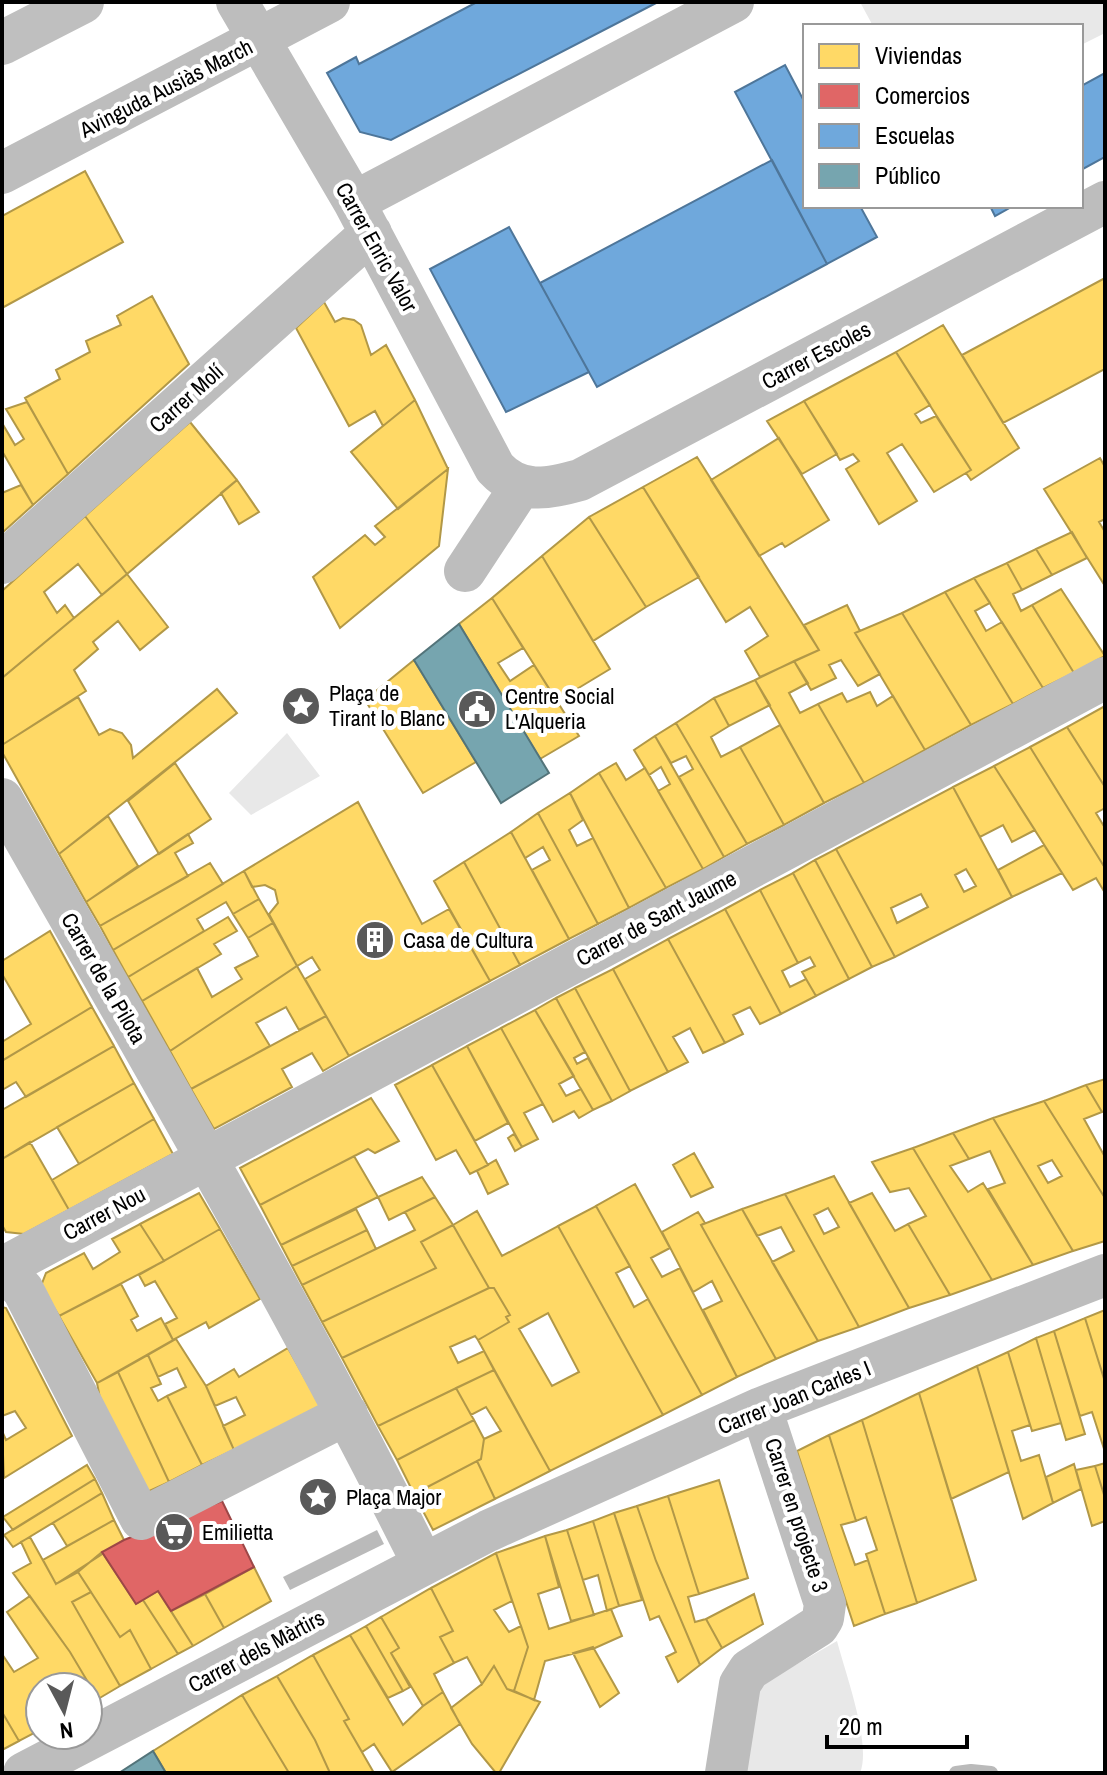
<svg xmlns="http://www.w3.org/2000/svg" width="1107" height="1775" font-family="'Archivo Narrow',sans-serif">
	<style>
		.green { fill: #e8e8e8 }
		.water { fill: #bababa }
		.homes { fill: #ffd966; stroke: #b29847; stroke-width: 2; fill-rule: evenodd }
		.shops { fill: #e06666; stroke: #9d4747; stroke-width: 2 }
		.schools { fill: #6fa8dc; stroke: #4e769a; stroke-width: 2 }
		.public { fill: #76a5af; stroke: #53747a; stroke-width: 2 }
		.lines { fill: none; stroke-linecap: round; stroke-linejoin: round }
		.stream { stroke: #bababa; stroke-width: 14 }
		.street { stroke: #bdbdbd; stroke-width: 42 }
		.secondary { stroke: #bfbfbf; stroke-width: 44 }
		.labels { text-anchor: middle; stroke-width: 8; stroke-linejoin: round; paint-order: stroke }
		.street-label { font-size: 22px; fill: #000; stroke: #fff }
		.poi-label { font-size: 22px; fill: #000; stroke: #fff; text-anchor: start }
	</style>
	<rect width="100%" height="100%" fill="#fff"/>
	<!-- green -->
	<path class="green" d="M860,2H1105V33L1081,45V26H873Z
		M287,733L320,776L251,815L229,793Z
		M837,1641C845,1672 872,1745 860,1773H741L752,1690Z"/>
	<!-- water -->
	<path class="water" d="M377,1530L384,1544L290,1590L283,1577Z"/>
	<!-- homes -->
	<path class="homes" d="M85,171L123,242L2,308V216Z
		M1105,278V369L1003,423L962,355Z
		M152,296L189,364L68,474L25,398L60,379L56,370L90,352L86,341L121,325L117,316Z
		M324,302L335,322L343,318L354,320L361,325L371,355L386,345L415,400L383,426L375,411L349,426L296,328Z
		M943,325L1019,448L971,480L966,473L971,470L896,352Z
		M896,352L930,405L915,414L921,423L936,416L971,470L934,492L902,444L887,453L917,501L879,524L846,469L859,461L853,454L840,460L804,401Z
		M415,400L448,469L398,509L351,452Z
		M804,401L837,454L802,474L767,421Z
		M27,402L68,474L33,505L2,451V423L15,445L24,439L6,409Z
		M190,422L237,480L127,574L85,516Z
		M779,438L829,520L785,547L782,543L759,556L711,480Z
		M697,457L819,650L760,677L745,651L768,636L750,607L726,622L643,487Z
		M1100,458L1105,467V519L1099,522L1105,532V586L1044,489Z
		M448,469L439,546L340,628L313,577L365,535L375,545L385,537L375,526Z
		M237,480L259,512L239,524L221,493Z
		M21,485L33,505L2,533V493Z
		M643,487L699,577L646,607L589,517Z
		M85,516L127,574L102,595L78,564L44,592L57,613L65,605L74,618L2,678V591Z
		M589,517L646,607L593,641L542,556Z
		M1072,532L1087,558L1052,575L1036,549Z
		M1036,549L1052,575L1022,590L1007,563Z
		M542,556L610,669L557,701L492,598Z
		M1007,563L1022,590L1013,594L1021,611L1032,605L1074,673L1043,688L974,578Z
		M127,574L168,627L140,650L118,621L93,642L98,649L74,670L86,691L2,745V678Z
		M974,578L990,603L975,611L986,631L1002,622L1043,688L1013,704L945,592Z
		M1061,589L1105,656L1074,673L1032,605Z
		M945,592L1013,704L971,725L902,613Z
		M492,598L523,648L498,663L510,681L534,665L579,736L540,759L459,624Z
		M847,605L860,631L855,633L880,674L858,686L841,660L829,665L836,678L811,690L794,661L819,650L804,625Z
		M902,613L971,725L925,750L855,633Z
		M414,660L476,762L423,793L365,700Z
		M794,661L808,683L789,693L800,713L818,704L864,783L824,803L755,680Z
		M755,680L770,705L729,726L714,698Z
		M217,689L237,713L59,854L2,752V745L78,697L99,735L110,729L122,733L131,745L133,758Z
		M870,692L877,706L893,696L925,750L864,783L818,704L842,693L847,702Z
		M714,698L729,726L711,737L721,757L740,747L784,825L747,844L676,723Z
		M1105,706V787L1067,727Z
		M676,723L747,844L724,857L679,777L693,769L686,756L671,763L655,736Z
		M780,725L824,803L784,825L740,747Z
		M1067,727L1105,787V808L1096,813L1105,828V868L1030,747Z
		M655,736L724,857L703,869L658,791L670,784L661,767L649,775L634,750Z
		M1030,747L1105,868V893L1096,878L1073,890L994,766Z
		M175,763L211,819L159,854L128,801Z
		M616,763L626,780L645,768L703,869L666,888L599,773Z
		M994,766L1035,830L1012,842L1003,825L980,837L953,787Z
		M599,773L666,888L629,908L570,793Z
		M953,787L1012,897L895,957L836,849ZM966,869L976,886L964,892L955,875ZM921,894L928,907L897,923L891,908Z
		M570,793L583,820L569,830L577,846L593,838L629,908L598,924L538,813Z
		M358,802L422,924L449,909L490,981L349,1056L305,979L320,970L312,957L297,966L269,914L278,903L275,890L265,885L252,887L244,871Z
		M538,813L598,924L569,939L532,870L550,860L543,847L525,858L511,832Z
		M108,816L138,866L86,902L59,854Z
		M511,832L569,939L520,965L464,862Z
		M188,834L193,843L175,853L188,876L100,926L86,902Z
		M1044,845L1062,873L1012,897L998,870Z
		M836,849L895,957L872,967L815,860Z
		M815,860L872,967L849,979L793,873Z
		M464,862L520,965L490,981L434,881Z
		M210,863L223,884L113,950L100,926Z
		M244,871L259,899L233,914L226,902L197,919L204,931L128,977L113,950Z
		M793,873L849,979L816,996L802,972L815,966L810,957L798,963L760,890Z
		M760,890L798,963L782,971L790,987L806,979L816,996L781,1014L725,909Z
		M259,899L273,923L248,938L233,914Z
		M725,909L781,1014L760,1024L750,1007L733,1015L743,1034L725,1043L668,939Z
		M228,917L237,931L214,944L221,954L142,1001L128,977Z
		M273,923L297,966L170,1051L142,1001L197,968L212,997L242,979L235,968L258,956L248,938Z
		M50,931L92,1007L3,1060L2,1042L31,1024L2,974V961Z
		M668,939L725,1043L703,1053L690,1028L673,1037L688,1062L668,1072L613,969Z
		M297,966L326,1016L299,1030L286,1007L256,1023L270,1046L191,1089L170,1051Z
		M613,969L668,1072L630,1091L575,988Z
		M575,988L630,1091L612,1101L556,998Z
		M556,998L585,1052L574,1058L577,1064L588,1058L612,1101L593,1110L535,1010Z
		M92,1007L114,1046L26,1097L16,1082L2,1090V1061Z
		M535,1010L574,1076L559,1084L566,1096L581,1089L593,1110L579,1118L574,1111L553,1122L501,1028Z
		M326,1016L349,1056L323,1071L312,1053L282,1069L292,1087L214,1129L191,1089Z
		M501,1028L543,1104L524,1113L538,1139L522,1147L467,1046Z
		M114,1046L134,1083L2,1159V1110Z
		M467,1046L508,1123L475,1141L432,1065Z
		M432,1065L488,1165L470,1174L456,1150L436,1160L395,1085Z
		M1105,1079V1111L1102,1112L1086,1085Z
		M134,1083L154,1119L79,1164L57,1127Z
		M1086,1085L1102,1112L1084,1119L1105,1157V1198L1044,1101Z
		M371,1098L399,1141L375,1153L368,1149L260,1205L240,1168Z
		M1044,1101L1105,1198V1241L1073,1251L993,1118ZM1052,1160L1062,1176L1048,1183L1038,1166Z
		M993,1118L1073,1251L1033,1265L988,1189L1005,1183L990,1151L969,1159L953,1133Z
		M154,1119L173,1154L69,1210L52,1180Z
		M953,1133L969,1159L950,1166L968,1192L983,1183L1033,1265L992,1280L913,1148Z
		M514,1134L522,1147L515,1151L508,1138Z
		M30,1142L69,1210L24,1234L6,1232L2,1225V1159Z
		M913,1148L992,1280L950,1295L908,1224L926,1216L909,1188L890,1192L872,1162Z
		M694,1153L713,1187L691,1197L673,1165Z
		M354,1156L378,1197L281,1245L260,1205Z
		M496,1160L508,1184L488,1194L477,1171Z
		M834,1176L909,1308L859,1327L785,1194ZM828,1208L839,1227L824,1234L814,1215Z
		M422,1177L435,1197L389,1220L378,1197Z
		M635,1184L670,1248L651,1258L662,1277L680,1268L737,1377L702,1395L596,1206Z
		M199,1193L220,1229L164,1261L140,1224Z
		M872,1193L895,1231L908,1224L950,1295L909,1308L849,1203Z
		M785,1194L859,1327L818,1341L772,1262L794,1251L781,1227L757,1236L742,1209Z
		M435,1197L453,1225L421,1242L436,1268L322,1322L302,1285L415,1230L405,1212Z
		M596,1206L630,1266L616,1273L634,1307L648,1299L702,1395L663,1415L558,1226Z
		M356,1209L367,1230L292,1266L281,1245Z
		M742,1209L818,1341L776,1359L701,1225Z
		M477,1211L502,1256L558,1226L663,1415L550,1471L478,1340L509,1322L506,1317L510,1315L494,1288H489L453,1225ZM548,1313L579,1372L552,1386L519,1329Z
		M698,1212L705,1223L701,1225L776,1359L737,1377L703,1310L722,1301L712,1281L693,1292L662,1232Z
		M140,1224L164,1261L59,1316L41,1286L46,1273L84,1253L93,1269L120,1252L112,1239Z
		M453,1225L489,1288L342,1358L322,1322L436,1268L421,1242Z
		M220,1229L260,1299L209,1328L206,1322L173,1340L165,1324L177,1318L155,1281L145,1286L139,1275Z
		M367,1230L376,1249L302,1285L292,1266Z
		M121,1284L138,1316L131,1320L137,1331L161,1318L173,1340L97,1383L59,1316Z
		M489,1288H494L510,1315L506,1317L509,1322L478,1340L475,1336L450,1347L458,1363L484,1351L494,1370L378,1426L342,1358Z
		M2,1307L6,1308L72,1436L4,1478L2,1431L6,1440L26,1428L15,1411L2,1416Z
		M1105,1310V1382L1085,1318Z
		M1085,1318L1105,1382V1452L1092,1412L1080,1416L1054,1331Z
		M1054,1331L1085,1434L1066,1440L1036,1338Z
		M1036,1338L1061,1423L1032,1431L1008,1352Z
		M176,1339L206,1386L234,1450L202,1465L167,1396L186,1387L177,1368L158,1377L148,1355Z
		M288,1348L321,1407L234,1450L223,1426L245,1415L236,1397L215,1406L206,1386L234,1369L239,1377Z
		M1008,1352L1030,1425L1012,1431L1021,1461L1039,1455L1053,1503L1023,1519L977,1366Z
		M148,1355L161,1384L151,1388L158,1401L167,1396L202,1465L169,1482L118,1372Z
		M977,1366L1009,1472L951,1499L919,1393Z
		M494,1370L550,1471L495,1499L477,1461L481,1459L484,1439L501,1431L486,1407L471,1415L456,1388Z
		M118,1372L169,1482L145,1493L103,1414L97,1383Z
		M456,1388L474,1420L397,1460L378,1426Z
		M919,1393L976,1580L917,1603L862,1420Z
		M474,1420L484,1439L481,1459L414,1494L397,1460Z
		M862,1420L917,1603L885,1614L866,1554L877,1550L866,1517L856,1521L829,1435Z
		M829,1435L856,1521L841,1525L855,1565L868,1560L885,1614L854,1626L797,1451Z
		M477,1461L495,1499L433,1530L414,1494Z
		M1105,1463V1498L1095,1466Z
		M1074,1464L1081,1489L1053,1503L1046,1477Z
		M87,1465L95,1479L13,1530L3,1517Z
		M1095,1466L1105,1498V1521L1092,1526L1076,1470Z
		M95,1479L102,1493L13,1547L4,1535Z
		M719,1480L748,1578L699,1594L668,1496Z
		M102,1493L114,1520L67,1546L53,1523Z
		M668,1496L699,1594L688,1597L695,1622L706,1619L722,1648L700,1665L656,1561L637,1506Z
		M637,1506L656,1561L700,1665L678,1682L666,1657L676,1652L659,1616L650,1620L614,1513Z
		M614,1513L642,1600L619,1606L593,1521Z
		M114,1520L124,1540L56,1584L43,1560Z
		M593,1521L619,1606L607,1611L598,1575L583,1580L567,1530Z
		M567,1530L594,1615L571,1621L545,1536Z
		M545,1536L559,1587L538,1594L549,1629L611,1609L622,1636L595,1648L545,1661L534,1700L514,1691L528,1647L496,1553Z
		M30,1537L56,1584L78,1572L91,1592L72,1602L120,1686L98,1699L70,1652L13,1573L31,1563L21,1542Z
		M102,1552L136,1604L143,1600L178,1654L151,1669L130,1630L120,1637L78,1572Z
		M496,1553L512,1601L494,1610L509,1632L521,1626L528,1647L514,1691L507,1689L494,1666L482,1684L467,1657L454,1663L440,1637L453,1631L431,1588Z
		M254,1567L271,1601L224,1628L205,1594Z
		M431,1588L453,1631L440,1637L454,1663L434,1674L443,1692L423,1706L391,1653L399,1648L381,1617Z
		M158,1591L193,1646L178,1654L143,1600Z
		M91,1592L120,1637L130,1630L151,1669L120,1686L72,1602Z
		M205,1594L224,1628L193,1646L171,1611Z
		M754,1594L763,1624L722,1648L706,1619Z
		M30,1596L70,1652L98,1699L88,1704V1687H40V1730L19,1741L2,1712V1654L14,1672L38,1658L7,1612Z
		M381,1617L399,1648L391,1653L410,1687L403,1691L366,1626Z
		M366,1626L403,1691L388,1698L350,1635Z
		M350,1635L403,1725L423,1706L443,1692L460,1724L392,1772L374,1744L362,1752L344,1721L349,1719L313,1655Z
		M593,1647L619,1693L600,1707L573,1653Z
		M313,1655L349,1719L344,1721L374,1773H330L315,1740L277,1676Z
		M494,1666L507,1689L540,1702L499,1773H496L472,1744L451,1708L482,1684Z
		M277,1676L315,1740L330,1773H289L242,1695Z
		M242,1695L289,1773H166L153,1751Z
		M2,1712L19,1741L2,1750Z"/>
	<!-- shops -->
	<path class="shops" d="M222,1501L254,1567L171,1611L158,1591L136,1604L102,1552L124,1540Z"/>
	<!-- schools -->
	<path class="schools" d="M477,2H658L391,140L360,132L327,73L356,57L359,64Z
		M785,65L805,103V206H860L877,237L827,264L735,92Z
		M1105,73V157L1081,170V86Z
		M772,160L827,264L597,387L540,283Z
		M990,206H1013L995,216Z
		M509,227L589,372L506,412L430,269Z"/>
	<!-- public -->
	<path class="public" d="M459,624L549,773L501,803L414,660Z
		M153,1751L166,1773H119Z"/>
	<g class="lines">
		<!-- stream -->
		<path class="stream" d="M956,1773L971,1771L991,1773"/>
		<!-- street -->
		<path class="street" d="M237,2L354,202L495,468C520,495 547,489 580,480L1105,202
			M2,173L329,2
			M354,202L733,2
			M2,563L371,233
			M465,571L521,486
			M2,799C146,1052 293,1303 423,1564
			M2,1267L23,1290L141,1519L347,1414
			M2,1268L1105,678
			M24,1773L488,1531L761,1408L1105,1275
			M726,1773L740,1684L749,1670L818,1626L823,1618L825,1604L761,1408"/>
		<!-- secondary -->
		<path class="secondary" d="M2,43L82,2"/>
	</g>
	<!-- icons -->
	<defs>
		<symbol id="sight-disc" viewBox="-11 -11 22 22"><circle r="9.5" fill="#595959" stroke="#fff"/><path d="M0-6L1.8-2.2L6-1.7L2.9 1.2L3.7 5.4L0 3.3L-3.7 5.4L-2.9 1.2L-6-1.7L-1.8-2.2Z" fill="#fff"/></symbol>
		<symbol id="civic-disc" viewBox="-11 -11 22 22"><circle r="9.5" fill="#595959" stroke="#fff"/><path d="M-.6-6.5H3V-4.5H.6V-3L4-1V1h2V6H-6V1h2V-1L-.6-3ZM-1.2 2.5V6h2.4V2.5Z" fill="#fff"/></symbol>
		<symbol id="building-disc" viewBox="-11 -11 22 22"><circle r="9.5" fill="#595959" stroke="#fff"/><path d="M-4-6H4V6H1V3H-1V6H-4ZM-2.5-4.3h1.7v1.8h-1.7ZM.8-4.3h1.7v1.8H.8ZM-2.5-1h1.7V.8h-1.7ZM.8-1h1.7V.8H.8Z" fill="#fff"/></symbol>
		<symbol id="supermarket-disc" viewBox="-11 -11 22 22"><circle r="9.5" fill="#595959" stroke="#fff"/><path d="M-6-5.5h2.5l.6 2H6L4.5 2H-2.5L-4.4-4H-6ZM-1.5 3.2a1.3 1.3 0 1 0 .1 0ZM3 3.2a1.3 1.3 0 1 0 .1 0Z" fill="#fff"/></symbol>
	</defs>
	<g fill-rule="evenodd">
		<use href="#sight-disc" x="279" y="684" width="44" height="44"/>
		<use href="#civic-disc" x="455" y="687" width="44" height="44"/>
		<use href="#building-disc" x="353" y="918" width="44" height="44"/>
		<use href="#sight-disc" x="296" y="1475" width="44" height="44"/>
		<use href="#supermarket-disc" x="152" y="1510" width="44" height="44"/>
	</g>
	<g class="labels">
		<!-- street labels -->
		<g class="street-label">
			<text transform="translate(166 88) rotate(-27)" y="8">Avinguda Ausiàs March</text>
			<text transform="translate(377 247) rotate(61)" y="8">Carrer Enric Valor</text>
			<text transform="translate(816 355) rotate(-28)" y="8">Carrer Escoles</text>
			<text transform="translate(186 398) rotate(-42)" y="8">Carrer Molí</text>
			<text transform="translate(656 918) rotate(-28)" y="8">Carrer de Sant Jaume</text>
			<text transform="translate(104 978) rotate(60)" y="8">Carrer de la Pilota</text>
			<text transform="translate(104 1213) rotate(-28)" y="8">Carrer Nou</text>
			<text transform="translate(794 1397) rotate(-22)" y="8">Carrer Joan Carles I</text>
			<text transform="translate(797 1515) rotate(72)" y="8">Carrer en projecte 3</text>
			<text transform="translate(256 1651) rotate(-28)" y="8">Carrer dels Màrtirs</text>
		</g>
		<!-- poi labels -->
		<g class="poi-label">
			<text x="329" y="701">Plaça de<tspan x="329" dy="25">Tirant lo Blanc</tspan></text>
			<text x="505" y="704">Centre Social<tspan x="505" dy="25">L'Alqueria</tspan></text>
			<text x="403" y="948">Casa de Cultura</text>
			<text x="346" y="1505">Plaça Major</text>
			<text x="202" y="1540">Emilietta</text>
		</g>
	</g>
	<!-- border -->
	<rect width="1107" height="1775" fill="none" stroke="#000000" stroke-width="8"/>
	<!-- legend -->
	<rect x="803" y="24" width="280" height="184" fill="#ffffff" stroke="#999999" stroke-width="2"/>
	<rect x="819" y="44" width="40" height="24" fill="#ffd966" stroke="#999999" stroke-width="2"/>
	<text x="875" y="64" font-size="24" fill="#000000">Viviendas</text>
	<rect x="819" y="84" width="40" height="24" fill="#e06666" stroke="#999999" stroke-width="2"/>
	<text x="875" y="104" font-size="24" fill="#000000">Comercios</text>
	<rect x="819" y="124" width="40" height="24" fill="#6fa8dc" stroke="#999999" stroke-width="2"/>
	<text x="875" y="144" font-size="24" fill="#000000">Escuelas</text>
	<rect x="819" y="164" width="40" height="24" fill="#76a5af" stroke="#999999" stroke-width="2"/>
	<text x="875" y="184" font-size="24" fill="#000000">Público</text>
	<!-- north arrow -->
	<g transform="translate(64 1711) rotate(173)"><circle r="38" fill="#ffffff" stroke="#999999" stroke-width="2"/>
	<path d="M0-6L14 30L0 20L-14 30Z" fill="#595959"/>
	<text y="-12" font-size="22" font-weight="bold" text-anchor="middle" fill="#000000">N</text>
	</g>
	<!-- scale -->
	<path d="M827 1735v12h140v-12" fill="none" stroke="#000000" stroke-width="4"/>
	<text x="839" y="1735" font-size="24" fill="#000000" stroke="#ffffff" stroke-width="6" paint-order="stroke">20 m</text>
</svg>
